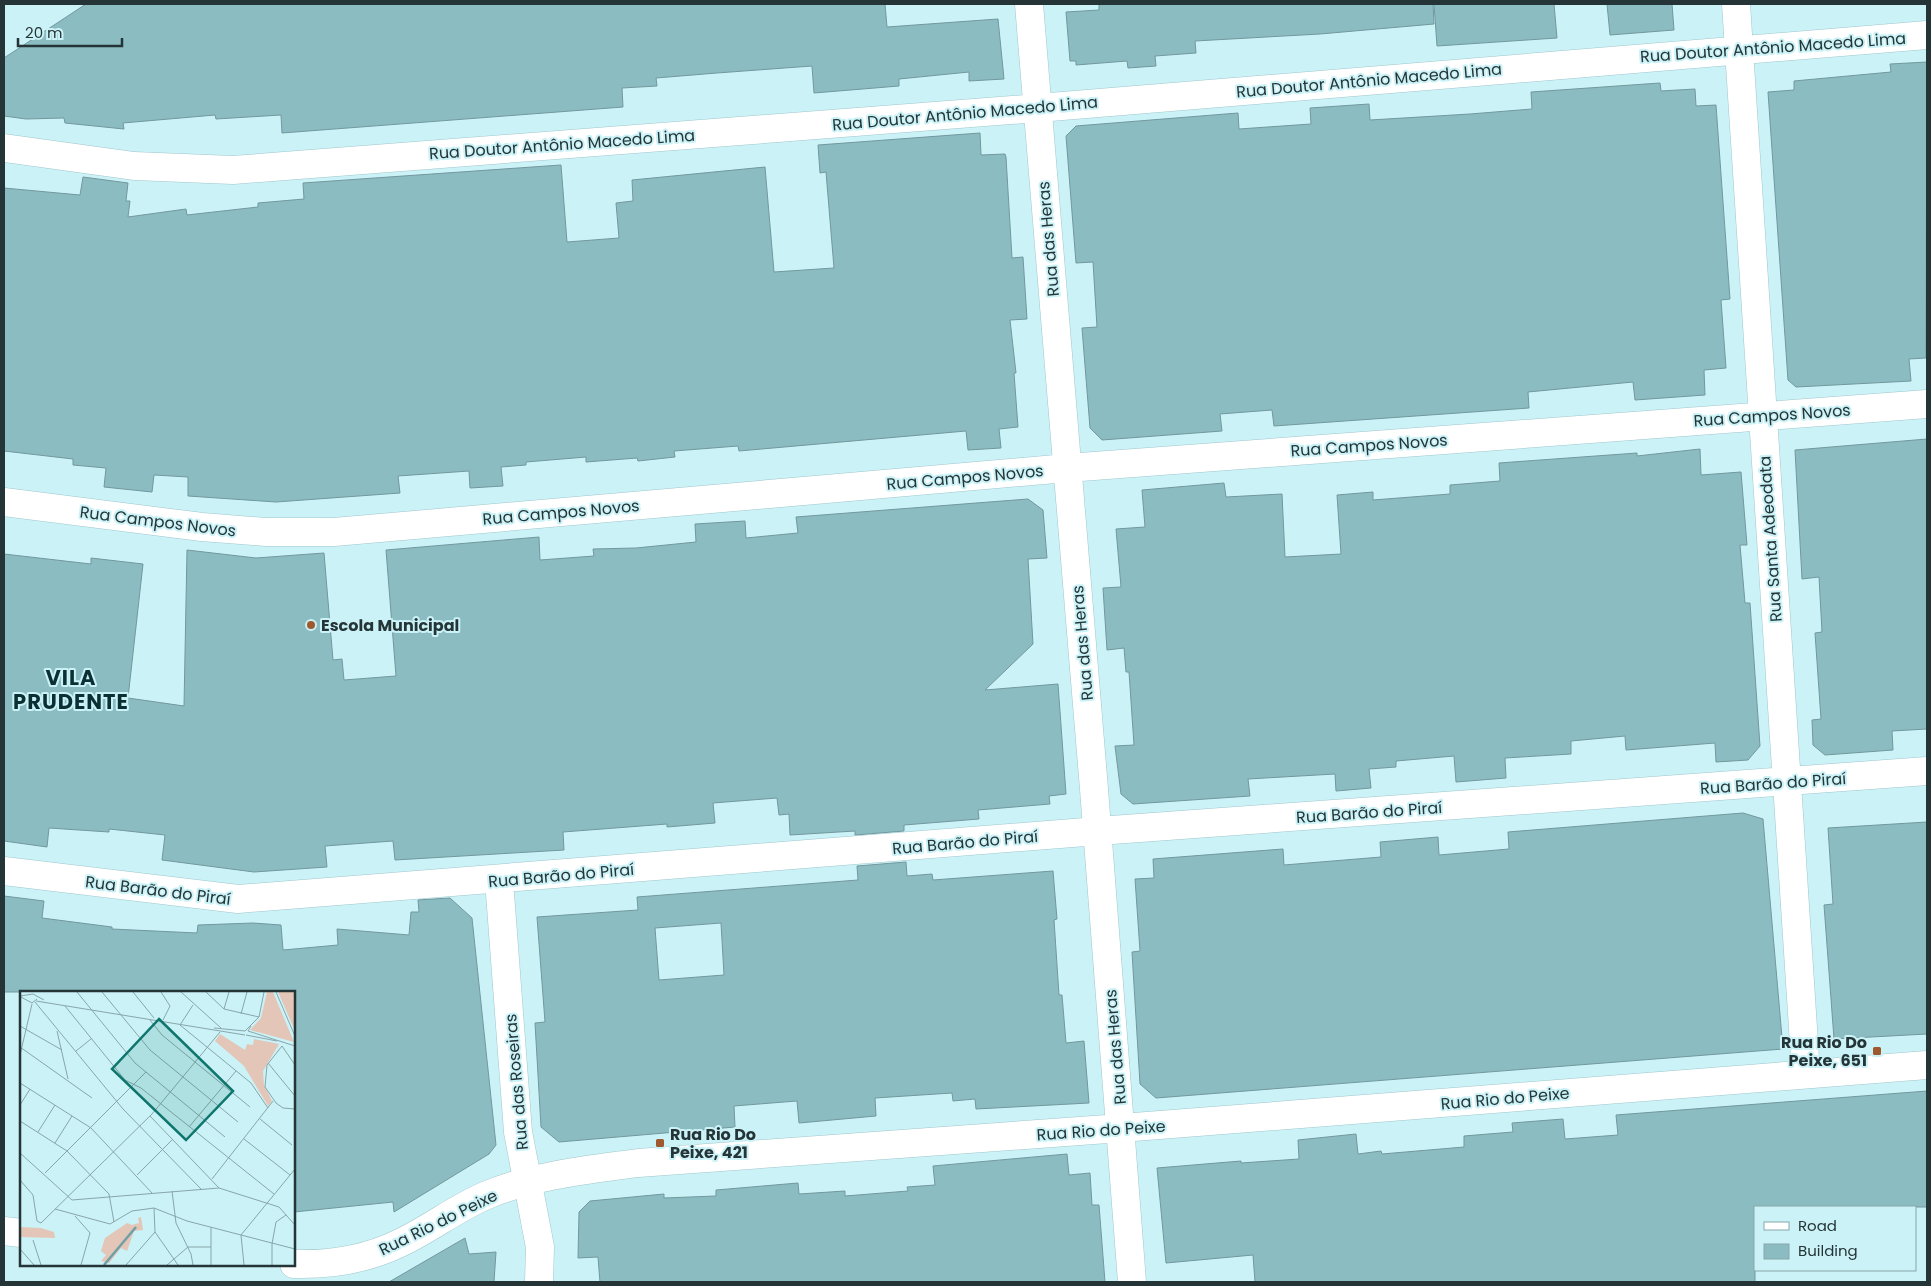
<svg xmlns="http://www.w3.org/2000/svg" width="1931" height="1286" font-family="Poppins,sans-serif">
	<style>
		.building { fill: #8bbcc2; stroke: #72989d; fill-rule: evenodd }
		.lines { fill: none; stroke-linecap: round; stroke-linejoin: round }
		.street-casing { stroke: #a0c7cc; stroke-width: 29 }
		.street { stroke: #fff; stroke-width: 28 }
		.poi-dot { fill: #9e592e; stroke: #caf2f7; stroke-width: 2 }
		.labels { text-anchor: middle; stroke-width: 4; stroke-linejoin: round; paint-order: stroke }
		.street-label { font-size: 16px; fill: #253537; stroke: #caf2f7 }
		.poi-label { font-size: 16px; font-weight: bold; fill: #253537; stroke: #caf2f7; text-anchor: start }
		.district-label { font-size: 21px; font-weight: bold; letter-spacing: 1px; fill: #0a3034; stroke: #caf2f7 }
		.inset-river { fill: none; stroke: #70a0a6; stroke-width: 2.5 }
		.inset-road { fill: none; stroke: #88a6aa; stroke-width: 1 }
		.view { fill: #0f766e; fill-opacity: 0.15; stroke: #0f766e; stroke-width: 2.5 }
		.inset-edge { fill: none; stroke: #253537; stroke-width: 2.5 }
	</style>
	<rect width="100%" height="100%" fill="#caf2f7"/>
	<!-- building -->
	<path class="building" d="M86,4H885L887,27L998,19L1004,79L969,81V72L899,79V86L814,93L812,66L717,73L656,78L657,86L622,88L623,107L282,133L281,115L216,119L215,115L123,123L124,129L65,123L64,118L26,119L4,116V58Z
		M1099,4H1433L1434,24L1320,34L1195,41L1196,53L1155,56L1156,66L1128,68L1127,61L1076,65V61H1070L1066,12L1099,10Z
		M1434,4H1554L1557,38L1437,46Z
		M1607,4H1672L1674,30L1610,35Z
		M1927,62L1926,358L1909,359L1911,381L1796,387L1788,380L1768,92L1794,90V81L1891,72L1890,64Z
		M1660,83L1661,91L1695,89L1696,106L1716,105L1730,299L1721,300L1726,368L1704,370L1705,395L1635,400L1633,382L1528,392L1529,408L1274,426L1272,410L1220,414L1222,431L1102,440L1090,428L1082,328L1097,327L1093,262L1076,263L1066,136L1076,126L1238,113L1239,129L1311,124L1310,108L1369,104L1370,120L1470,114L1532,109L1531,92Z
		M980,133L981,155L1005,154L1006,157L1012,258L1023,257L1027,319L1010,320L1016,373H1014L1018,427L999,429L1001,448L968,450L966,431L739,451L738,446L674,451L675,457L638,461L637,458L586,462V457L526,462V465L501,467L503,486L470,488L469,471L398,476L400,493L276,502L188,496V477L154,475L152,492L104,487L106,468L73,465V459L4,451V188L80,195L83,177L128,183L126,201H130L128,217L186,209L187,215L258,207V203L304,199L303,183L561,165L567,242L619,238L616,203L633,201L632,180L765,167L774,272L834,268L826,172L820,173L818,145Z
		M1927,439V729L1892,731L1893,750L1825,755L1813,745L1812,720L1821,719L1815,633L1822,632L1819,577L1802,579L1795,450Z
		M1700,449L1701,475L1741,472L1747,545H1740L1745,603H1750L1760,746L1748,760L1716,762L1715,743L1626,750L1625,736L1571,741V754L1505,758L1506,778L1456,782L1454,756L1396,761V767L1369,769L1371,788L1336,791L1335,774L1248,779L1250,796L1133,804L1121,794L1115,746L1134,745L1129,672H1126L1124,648L1107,650L1103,588L1121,587L1116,529L1145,527L1142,490L1224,483L1226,497L1282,494L1285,557L1341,554L1337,495L1373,492V500L1450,494V485L1500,481L1499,463L1637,453V456Z
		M1028,499L1043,510L1047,558L1028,559L1033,644L985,690L1058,684L1066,794L1049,796L1050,804L978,810L979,819L904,825V831L855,835V831L790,835L789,814L779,815L777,798L713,803L715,823L667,827V824L563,832L564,850L395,860L393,841L325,846L327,867L254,872L162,860L165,835L109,829V832L49,828L47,847L4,841V554L91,564V558L143,564L128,698L184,706L187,550L256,558L324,553L333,660L342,659L344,680L396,676L386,550L539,537L540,560L594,556L593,549L636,548L696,542L695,524L745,521L746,538L798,533L796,517Z
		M1743,813L1763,819L1783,1049L1156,1098L1140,1084L1132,952L1140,951L1135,879L1154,878L1153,859L1283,849L1284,865L1381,857L1380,842L1438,837L1439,855L1509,849L1508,832Z
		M1927,822V1034L1834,1039L1824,905L1833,904L1828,828Z
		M906,862L907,876L932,874L933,880L1053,871L1057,919L1054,920L1059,995H1062L1066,1043L1084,1041L1089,1103L976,1109L975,1099L953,1101L952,1093L875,1098L876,1116L799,1123L797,1101L734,1106L735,1127L559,1142L541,1127L535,1023L545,1022L537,917L638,910L637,897L858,880L857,866ZM721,923L724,975L659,980L655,928Z
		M4,896L44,901L42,918L112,927V929L197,933L198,925L253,923L281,925L283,950L338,945L337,929L409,935L411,912H419L418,900L450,898L472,918L496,1145L489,1154L394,1212L393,1202L294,1212V992H4Z
		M1927,1091V1207H1755V1282H1255L1253,1255L1166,1263L1157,1168L1241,1161V1163L1299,1159L1298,1140L1356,1134L1358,1154L1381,1151L1382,1154L1464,1147V1136L1513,1132L1512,1123L1563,1119L1565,1139L1618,1135L1616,1115Z
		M1067,1154L1069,1175L1090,1173L1092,1205H1099L1105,1282H600L598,1257L578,1258L579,1212L590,1201L664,1194V1198L716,1196V1190L798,1183L799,1194L845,1191V1196L908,1191L907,1187L935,1185L933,1166Z
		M465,1238L469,1254L496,1252L494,1282H389Z"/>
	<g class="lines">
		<defs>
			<path id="street" d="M1029,4L1094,789L1132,1282
				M1736,4L1806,1074
				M4,148L134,166L233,170L1038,108L1927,35
				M4,502L202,527L266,532H334L1067,468L1927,404
				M4,871L238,899L1098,831L1927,771
				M499,880L518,1132L540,1247L539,1282
				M4,1231L21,1233
				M294,1264C331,1265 367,1259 400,1243C430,1229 456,1208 487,1195C535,1175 587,1170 638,1163L1121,1128L1927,1065"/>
		</defs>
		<!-- street casing -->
		<use href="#street" class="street-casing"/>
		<!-- street -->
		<use href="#street" class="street"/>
	</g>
	<!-- markers -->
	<g class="poi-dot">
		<circle cx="311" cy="625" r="5"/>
		<rect x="1872" y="1046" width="10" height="10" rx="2.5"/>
		<rect x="655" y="1138" width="10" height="10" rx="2.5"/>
	</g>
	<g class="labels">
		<!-- street labels -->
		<g class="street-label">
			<text transform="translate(1773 47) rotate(-4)" y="6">Rua Doutor Antônio Macedo Lima</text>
			<text transform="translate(1369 80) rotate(-5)" y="6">Rua Doutor Antônio Macedo Lima</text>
			<text transform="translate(965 113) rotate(-5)" y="6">Rua Doutor Antônio Macedo Lima</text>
			<text transform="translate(562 144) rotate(-4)" y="6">Rua Doutor Antônio Macedo Lima</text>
			<text transform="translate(1048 239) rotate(-95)" y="6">Rua das Heras</text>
			<text transform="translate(1772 415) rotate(-4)" y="6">Rua Campos Novos</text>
			<text transform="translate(1369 445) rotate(-4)" y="6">Rua Campos Novos</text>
			<text transform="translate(965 477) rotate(-5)" y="6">Rua Campos Novos</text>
			<text transform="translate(561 512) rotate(-5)" y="6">Rua Campos Novos</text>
			<text transform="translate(158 521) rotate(7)" y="6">Rua Campos Novos</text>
			<text transform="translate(1770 539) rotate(-94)" y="6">Rua Santa Adeodata</text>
			<text transform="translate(1082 643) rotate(-95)" y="6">Rua das Heras</text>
			<text transform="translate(1773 783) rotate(-4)" y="6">Rua Barão do Piraí</text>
			<text transform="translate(1369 812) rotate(-4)" y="6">Rua Barão do Piraí</text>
			<text transform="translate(965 842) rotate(-5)" y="6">Rua Barão do Piraí</text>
			<text transform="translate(561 875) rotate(-5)" y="6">Rua Barão do Piraí</text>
			<text transform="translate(158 890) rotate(7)" y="6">Rua Barão do Piraí</text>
			<text transform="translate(1115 1047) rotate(-95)" y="6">Rua das Heras</text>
			<text transform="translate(516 1082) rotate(-95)" y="6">Rua das Roseiras</text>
			<text transform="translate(1505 1098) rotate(-5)" y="6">Rua Rio do Peixe</text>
			<text transform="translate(1101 1130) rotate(-4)" y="6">Rua Rio do Peixe</text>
			<text transform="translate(438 1222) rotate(-26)" y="6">Rua Rio do Peixe</text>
		</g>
		<!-- poi labels -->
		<g class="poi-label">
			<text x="321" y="631">Escola Municipal</text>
			<text x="1867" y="1048" text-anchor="end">Rua Rio Do<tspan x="1867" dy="18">Peixe, 651</tspan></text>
			<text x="670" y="1140">Rua Rio Do<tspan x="670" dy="18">Peixe, 421</tspan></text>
		</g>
		<!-- district labels -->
		<g class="district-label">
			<text x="71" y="685">VILA<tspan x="71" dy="24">PRUDENTE</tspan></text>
		</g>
	</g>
	<!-- overview -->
	<g transform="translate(20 991)">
		<rect width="275" height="275" fill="#caf2f7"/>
		<path d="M247,1H253L274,51L230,39L241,27ZM258,1H275V40ZM200,43L225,59L227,53L233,54L234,48L259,53L243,80L244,94L252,110L248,115L224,75L195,50ZM121,226L123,239L114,240L107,260L101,257L89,272L81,270L86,264L81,260L85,247L107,232L112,234L119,232L118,227ZM0,236L21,237L34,241L35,247L0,246Z" fill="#e3c6b7"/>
		<path class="inset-river" d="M84,274L116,236"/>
		<path class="inset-road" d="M57,1L115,72L205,146M82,1L130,59L218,131M113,1L134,27M141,1L150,15L143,29M161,1L201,37M186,1L204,18L239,26M256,1L275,45M0,5L13,3L24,9M1,6L12,12L17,8M16,10L225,44M15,11L103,118L181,198M173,14L160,34L231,92L248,117M45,15L105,89L121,97L254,203M204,18L209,1M221,23L227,1M130,29L142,44L230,116M0,35L42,59M231,35L228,40L275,55M194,37L225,40M37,40L48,88M225,40L239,26L244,1M226,44L257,50M262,55L247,74L245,96L256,112L263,117L275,118M262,55L275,74M0,56L72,107M56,60L71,48M0,64L12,13M248,72L275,105M0,92L71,137L132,202M0,114L10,98M130,125L199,197M240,128L272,154M0,130L47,160L89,203L94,231M169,136L216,80M18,141L35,114M224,148L270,184M35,152L52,125M0,162L52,209L199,197L259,216L275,234M25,182L126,81M117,184L153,148M192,188L253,110M0,189L13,204L17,230L21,232L132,123L200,41M152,200L156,232L171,263L173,274M134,217L135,241L158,274M35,218L90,233L112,220L134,217L167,230L275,258M55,225L70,242L61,274M191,236V274M13,249L21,274M0,258L14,274M106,274L135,241M147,274L168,256H191M224,274L221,244L275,178M252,274V253L256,231L266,224"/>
		<path class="view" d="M139,28L213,100L166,149L92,78Z"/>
		<rect width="275" height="275" class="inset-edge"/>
	</g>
	<!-- border -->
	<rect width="1931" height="1286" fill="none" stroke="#253537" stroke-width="10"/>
	<!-- legend -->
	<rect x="1754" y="1206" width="162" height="65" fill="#caf2f7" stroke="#88a6aa"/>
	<rect x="1764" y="1222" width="25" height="8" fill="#ffffff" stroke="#88a6aa"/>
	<text x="1798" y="1231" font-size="15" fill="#253537">Road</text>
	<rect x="1764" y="1244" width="25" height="15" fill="#8bbcc2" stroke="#88a6aa"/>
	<text x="1798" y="1256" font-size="15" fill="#253537">Building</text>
	<!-- scale -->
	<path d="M18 38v8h104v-8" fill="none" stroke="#253537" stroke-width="2.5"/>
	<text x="25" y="38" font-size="15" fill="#253537" stroke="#caf2f7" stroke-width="4" paint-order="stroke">20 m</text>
</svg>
